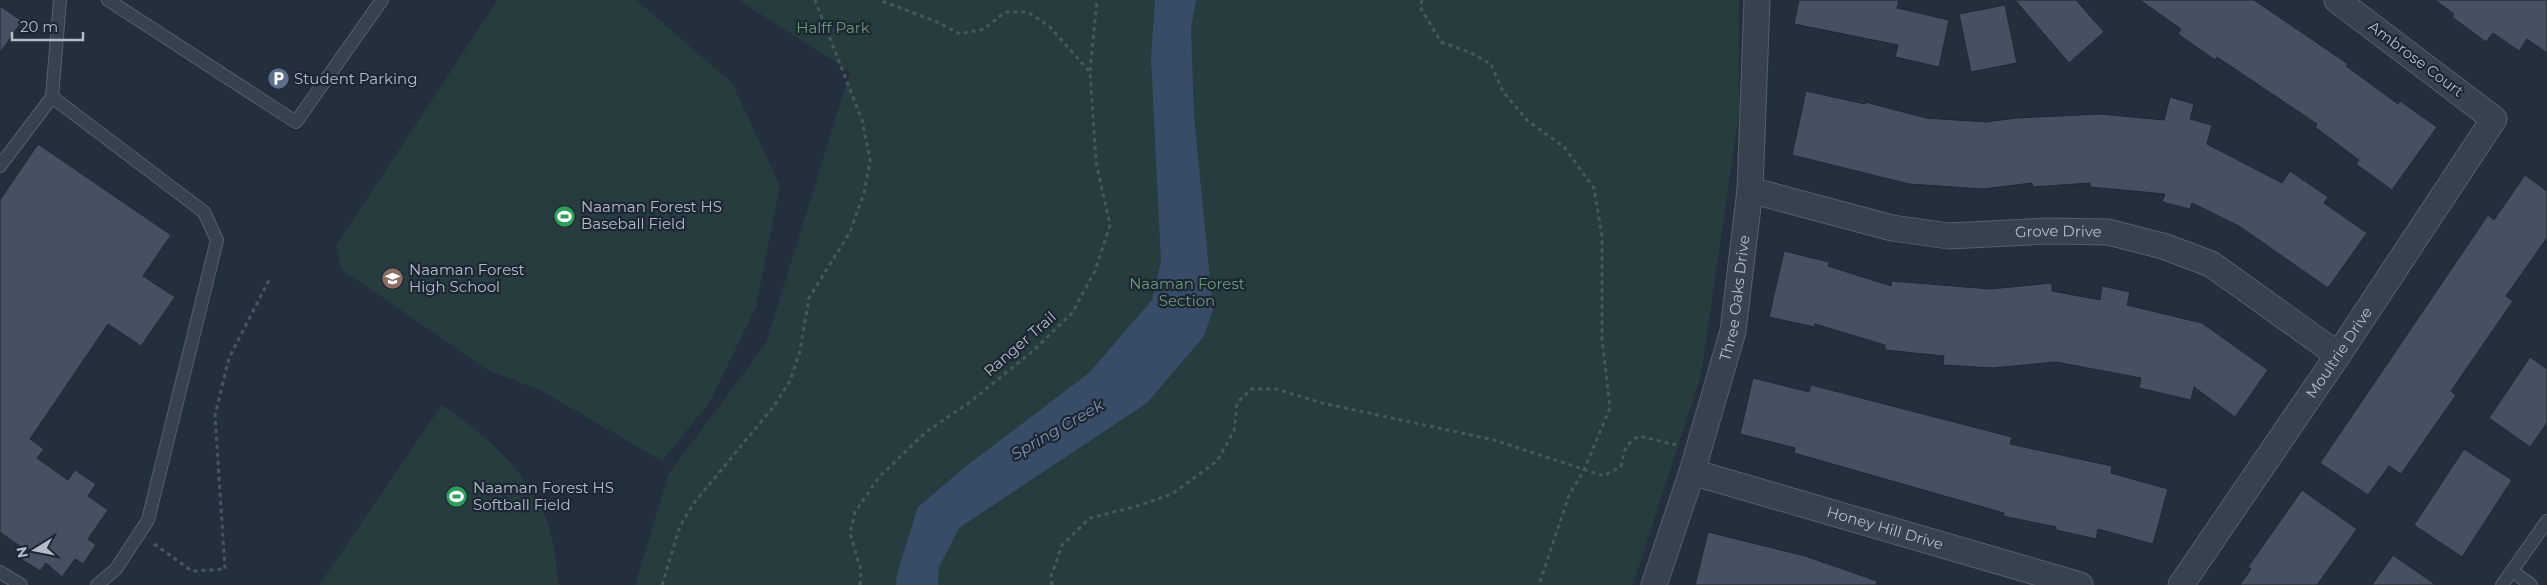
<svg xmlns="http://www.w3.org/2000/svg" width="2547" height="585" font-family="Montserrat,sans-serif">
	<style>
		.green { fill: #263c3f }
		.water { fill: #394c67 }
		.building { fill: #455162; stroke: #1f2835 }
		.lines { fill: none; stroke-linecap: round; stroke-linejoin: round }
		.service-casing { stroke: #565f6c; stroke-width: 14 }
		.minor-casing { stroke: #565f6c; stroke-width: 27 }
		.path { stroke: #44595c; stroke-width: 3; stroke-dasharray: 4 4; stroke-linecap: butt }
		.service { stroke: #38414e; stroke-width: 12 }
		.minor { stroke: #38414e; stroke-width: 25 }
		.labels { text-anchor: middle; stroke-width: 4.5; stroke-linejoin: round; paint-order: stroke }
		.park-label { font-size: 15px; fill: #6b9a76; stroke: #1d2633 }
		.street-label { font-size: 15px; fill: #b4bcc9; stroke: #1d2633 }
		.poi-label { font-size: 15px; fill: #b4bcc9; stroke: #1d2633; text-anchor: start }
		.water-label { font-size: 16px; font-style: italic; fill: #7c92b1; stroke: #1d2633 }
	</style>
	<rect width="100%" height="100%" fill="#242f3e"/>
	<!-- green -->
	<path class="green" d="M498,0H636L732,83L780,186L756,307L709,403L662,461L542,391L488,370L341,269L336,245Z
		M739,0H1739V114L1701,375L1633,585H635L669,473L766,343L850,72Z
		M442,405C485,435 524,468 545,517C554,538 556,563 559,585H319Z"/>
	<!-- water -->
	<path class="water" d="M1155,0H1196L1191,28L1194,116L1213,310L1204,336L1147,403L959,528L939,567L938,585H896L897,574L918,507L965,467L1089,373L1152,300L1161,262L1151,58Z"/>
	<!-- building -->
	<path class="building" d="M1799,0H1899L1897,8L1949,20L1939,67L1895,57L1898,45L1794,24Z
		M2015,0H2076L2104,32L2069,63Z
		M2140,0H2254L2348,64L2346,66L2398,104L2400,101L2437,127L2392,190L2356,164L2359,160L2315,127L2317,124L2217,57L2215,60L2178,34L2181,29Z
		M2435,0H2547V53L2527,39L2519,51L2493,33L2486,42L2452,17L2454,14Z
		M2005,5L2017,63L1971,72L1959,14Z
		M0,6L22,21L0,53Z
		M1806,91L1865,104V102L1926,118L1986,122L2017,118L2100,114L2164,120L2170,97L2194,104L2190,119L2212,125L2207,144L2282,183L2290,171L2328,197L2324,203L2367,233L2328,288L2239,226L2192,203L2190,209L2162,202L2165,194L2090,187V183L2033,187L2032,183L1983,189L1909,184L1792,155Z
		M38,144L171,235L143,276L175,297L141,346L108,324L30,439L44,449L37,458L68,480L75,470L96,484L88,496L108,510L88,539L96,545L83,564L75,559L62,577L46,563L40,571L18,557L24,549L0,532V200Z
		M2525,175L2547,191V238L2506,296L2513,301L2451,391L2456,395L2401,474L2389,466L2368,495L2320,463L2488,215L2494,220Z
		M1784,251L1829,262L1828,266L1891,286L1892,281L1990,289L2052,283V291L2100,300L2102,286L2130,292L2127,305L2202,323L2268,370L2235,417L2194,387L2191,400L2139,388L2141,378L2056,362L1993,368L1943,365L1944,356L1885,350V345L1815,324L1814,327L1769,317Z
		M2530,357L2547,369V423L2530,447L2489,418Z
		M1753,378L1809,392L1811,385L2012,437L2010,444L2112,466L2111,473L2168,489L2153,544L2098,529L2096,539L2056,530V527L2003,516L2004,513L1794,453L1795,448L1740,434Z
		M2464,449L2512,480L2462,557L2414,525Z
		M2302,490L2357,529L2317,585H2240L2251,569L2248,567Z
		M1708,532L1805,556L1877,581L1876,585H1695Z
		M2393,555L2436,585H2372Z"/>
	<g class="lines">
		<defs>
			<path id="service" d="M60,0L52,97L204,212L217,240L148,520L116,569L97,585
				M108,0L296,122L382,0
				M0,166L52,97
				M2512,571L2531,585
				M0,572L21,585
				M2502,585L2547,521"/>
			<g id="minor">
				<path id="s1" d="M1750,190L1892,228L1949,236L2047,231L2108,232L2163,246L2211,264L2338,355"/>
				<path id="s2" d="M1692,472L2080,585"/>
				<path id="s3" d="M1654,585L1692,472L1733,331L1750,190L1757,0"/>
				<path id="s4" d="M2181,585L2338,355L2494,119L2337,0"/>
			</g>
		</defs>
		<!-- service casing -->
		<use href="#service" class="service-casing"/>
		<!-- minor casing -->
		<use href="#minor" class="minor-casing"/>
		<!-- path -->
		<path class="path" d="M1422,0L1420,7L1441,42L1469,52L1491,64L1503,92L1528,121L1564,147L1594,188L1602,236V339L1610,408L1584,470L1569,495L1539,585
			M1090,71L1097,0
			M154,544L192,571L225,569L215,415L229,358L270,278
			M662,585L680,526L694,503L774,406L790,381L800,351L809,298L850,232L864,193L870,160L862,120L815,0
			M860,585L861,570L850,533L855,512L879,477L926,432L970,402L1034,350L1072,313L1095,271L1110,225L1096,162L1090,72L1050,27L1028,12H1005L984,29L960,34L935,21L879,0
			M1052,585L1051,576L1062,545L1090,518L1134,507L1172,494L1217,461L1234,431L1237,403L1251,389H1276L1322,403L1494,440L1604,476L1621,466C1624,451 1626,443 1639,436L1676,445"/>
		<!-- service -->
		<use href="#service" class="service"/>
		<!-- minor -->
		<use href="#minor" class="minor"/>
	</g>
	<!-- icons -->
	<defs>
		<symbol id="parking-disc" viewBox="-11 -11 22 22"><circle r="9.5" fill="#5c6f8a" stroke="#1d2633"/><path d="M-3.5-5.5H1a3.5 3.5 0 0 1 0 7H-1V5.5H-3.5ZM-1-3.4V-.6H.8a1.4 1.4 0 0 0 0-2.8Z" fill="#fff"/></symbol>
		<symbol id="stadium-disc" viewBox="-11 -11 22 22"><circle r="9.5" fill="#2e9e5b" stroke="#1d2633"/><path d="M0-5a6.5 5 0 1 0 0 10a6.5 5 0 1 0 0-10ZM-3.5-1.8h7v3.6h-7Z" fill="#fff"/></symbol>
		<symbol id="school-disc" viewBox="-11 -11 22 22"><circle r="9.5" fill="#8d6e63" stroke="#1d2633"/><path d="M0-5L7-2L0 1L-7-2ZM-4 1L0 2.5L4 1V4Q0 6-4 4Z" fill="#fff"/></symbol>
	</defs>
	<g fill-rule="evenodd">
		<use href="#parking-disc" x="266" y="66" width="25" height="25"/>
		<use href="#stadium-disc" x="552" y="204" width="25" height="25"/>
		<use href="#school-disc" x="380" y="266" width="25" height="25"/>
		<use href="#stadium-disc" x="444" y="484" width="25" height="25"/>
	</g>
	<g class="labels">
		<!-- park labels -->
		<g class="park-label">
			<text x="833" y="33">Halff Park</text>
			<text x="1187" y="289">Naaman Forest<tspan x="1187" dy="17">Section</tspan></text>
		</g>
		<!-- street labels -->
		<g class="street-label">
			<text transform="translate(2416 59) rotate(37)" y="5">Ambrose Court</text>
			<text dy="5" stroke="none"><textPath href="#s1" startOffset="314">Grove Drive</textPath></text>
			<text dy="5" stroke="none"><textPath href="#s3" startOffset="299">Three Oaks Drive</textPath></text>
			<text transform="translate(1020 344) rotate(-41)" y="5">Ranger Trail</text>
			<text dy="5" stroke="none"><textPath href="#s4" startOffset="281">Moultrie Drive</textPath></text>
			<text dy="5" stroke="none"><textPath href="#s2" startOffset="201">Honey Hill Drive</textPath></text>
		</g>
		<!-- poi labels -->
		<g class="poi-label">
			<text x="294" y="84">Student Parking</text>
			<text x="581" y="212">Naaman Forest HS<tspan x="581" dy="17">Baseball Field</tspan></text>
			<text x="409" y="275">Naaman Forest<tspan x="409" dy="17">High School</tspan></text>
			<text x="473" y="493">Naaman Forest HS<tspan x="473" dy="17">Softball Field</tspan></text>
		</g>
		<!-- water labels -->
		<g class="water-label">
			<text transform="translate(1057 429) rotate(-30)" y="6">Spring Creek</text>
		</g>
	</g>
	<!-- north arrow -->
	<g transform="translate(35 550) rotate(260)" stroke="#1d2633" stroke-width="4" paint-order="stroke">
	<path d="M0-4L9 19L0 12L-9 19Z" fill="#b4bcc9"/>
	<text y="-8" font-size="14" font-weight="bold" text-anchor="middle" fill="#b4bcc9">N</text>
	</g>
	<!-- scale -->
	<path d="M12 32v8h71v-8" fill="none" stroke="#b4bcc9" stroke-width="2.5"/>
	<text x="20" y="32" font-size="15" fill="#b4bcc9" stroke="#1d2633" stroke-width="4" paint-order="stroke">20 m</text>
</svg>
